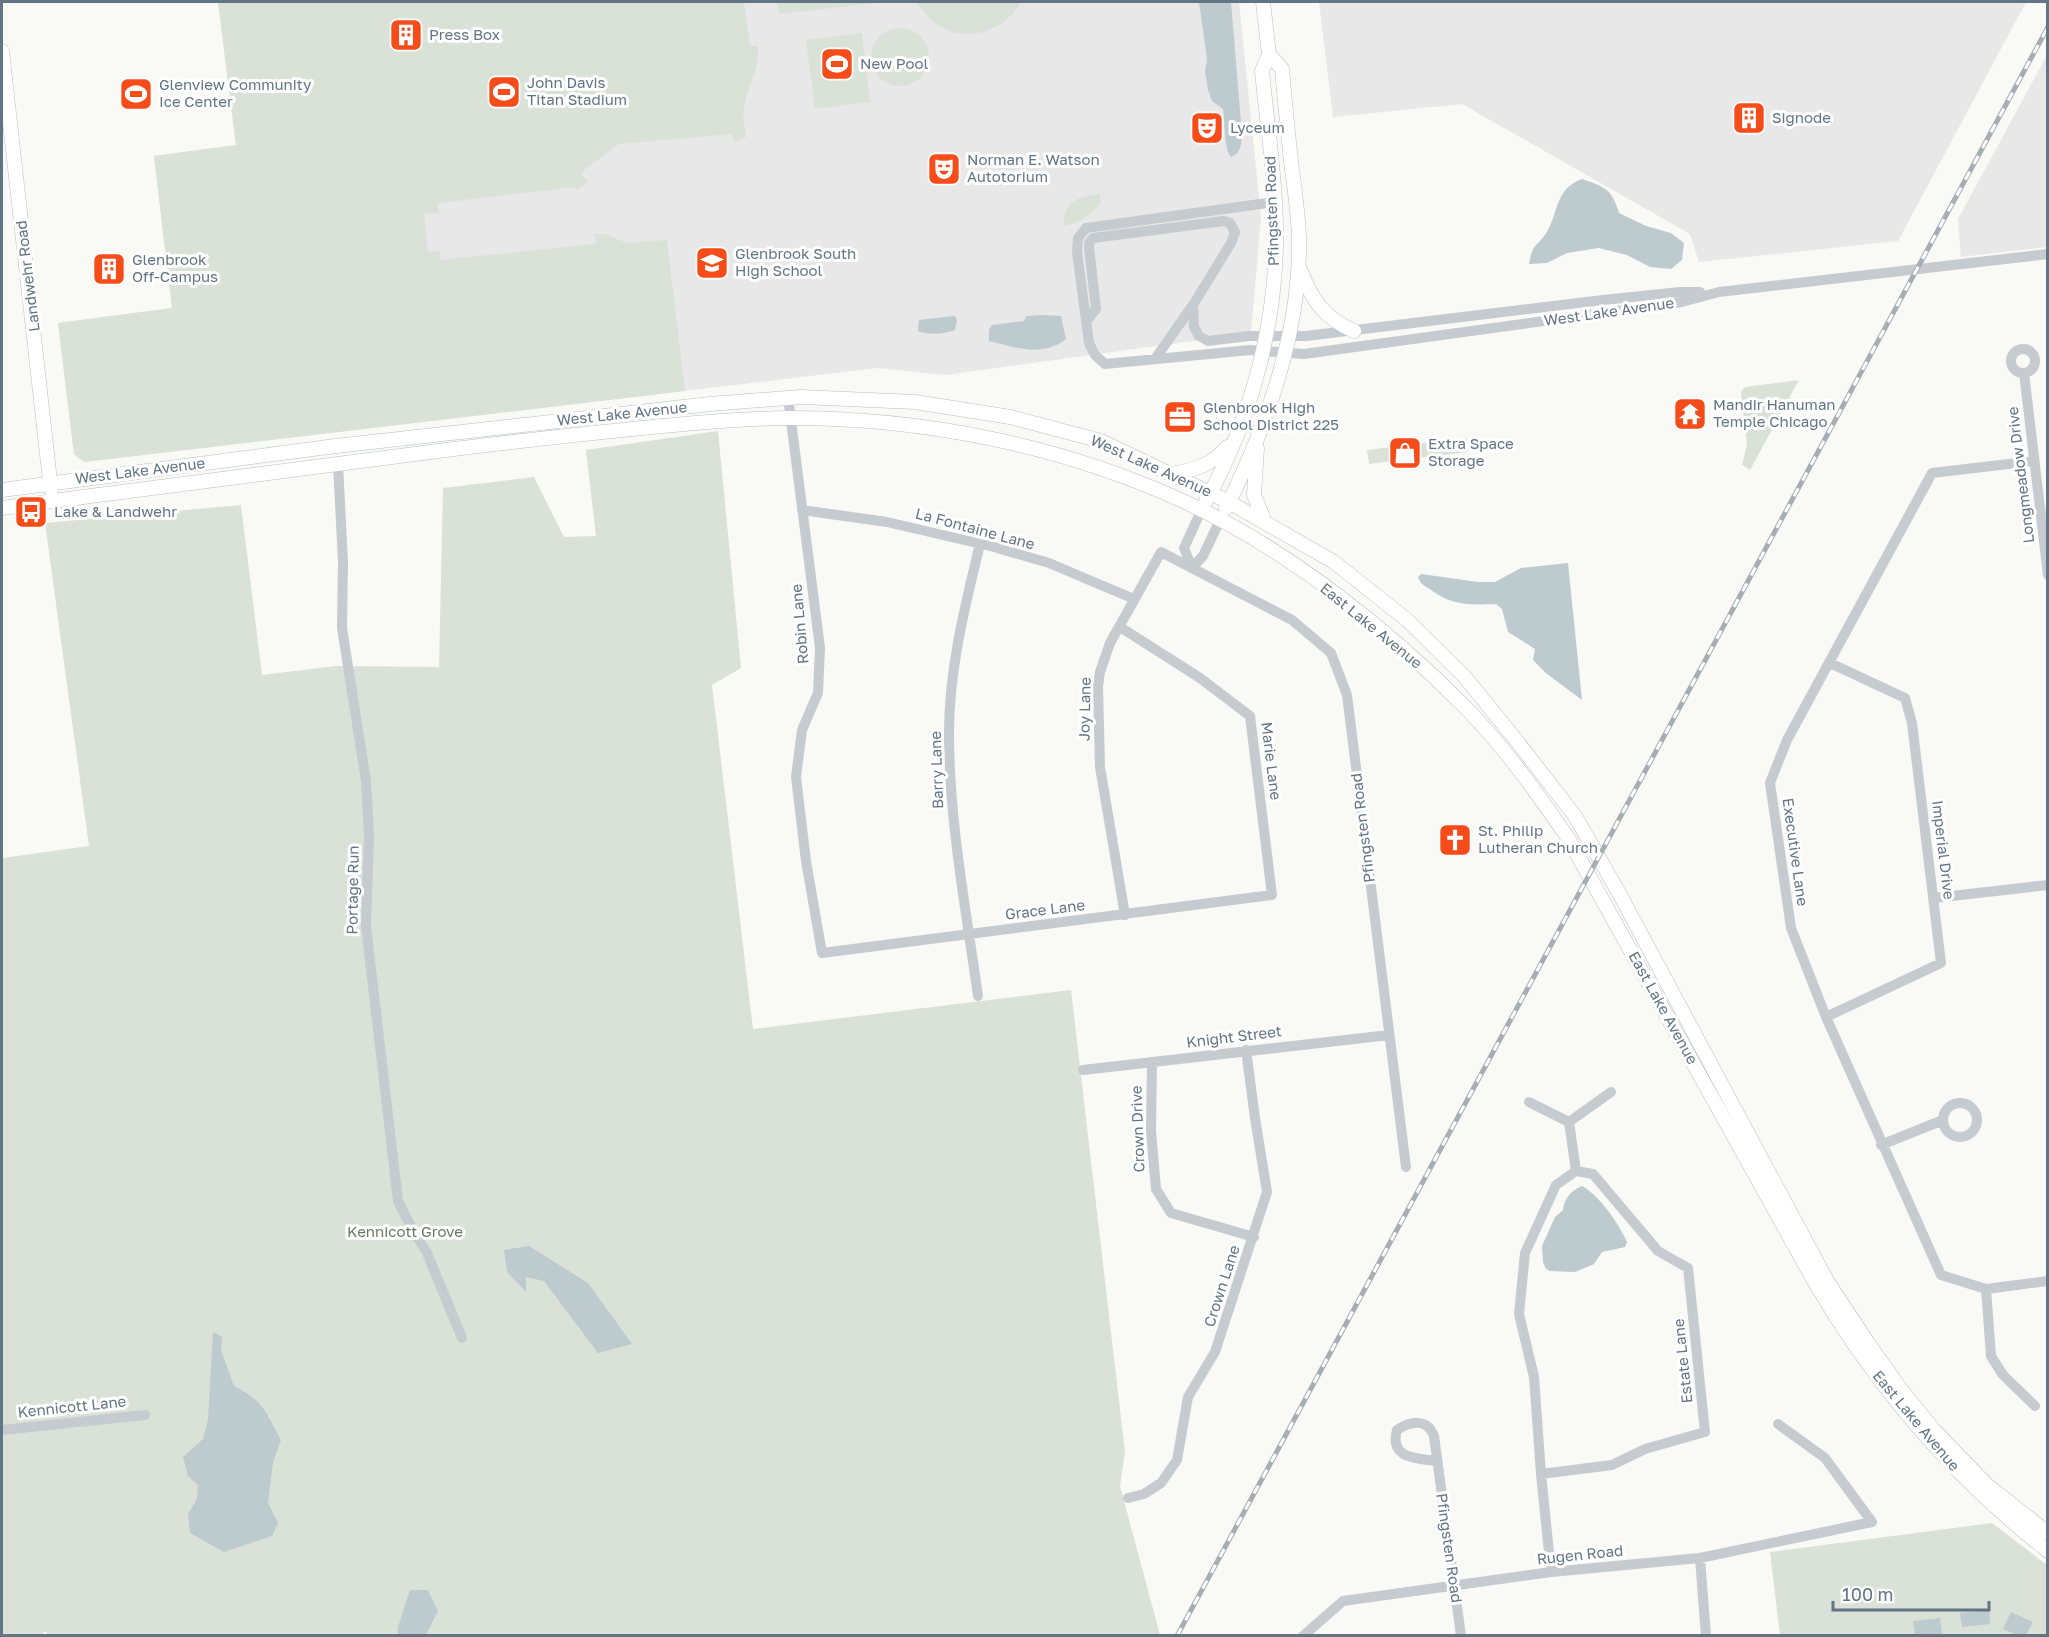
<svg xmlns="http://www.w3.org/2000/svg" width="2049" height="1637" font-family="'Golos Text',sans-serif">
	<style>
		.built { fill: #e7e8e7 }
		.green { fill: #dae1d7 }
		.water { fill: #bdcace }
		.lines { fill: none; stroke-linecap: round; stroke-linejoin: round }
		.major-casing { stroke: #b9bec2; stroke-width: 15 }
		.minor { stroke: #c6cbcf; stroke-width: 10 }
		.major { stroke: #fff; stroke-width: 14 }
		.rail-casing { stroke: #a6aeb4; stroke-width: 5 }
		.rail { stroke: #fff; stroke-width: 3; stroke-dasharray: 9; stroke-linecap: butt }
		.labels { text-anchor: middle; stroke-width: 6; stroke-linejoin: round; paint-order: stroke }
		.poi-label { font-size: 15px; fill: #617584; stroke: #fff; text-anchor: start }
		.street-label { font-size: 15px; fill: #617584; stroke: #fff }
		.park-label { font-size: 15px; fill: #667b60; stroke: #fff }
	</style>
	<rect width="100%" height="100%" fill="#f9f9f6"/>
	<!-- built -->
	<path class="built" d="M218,2H1239L1261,217L1251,333L945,375L877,368L84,462L74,454L58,323L172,308L154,156L236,145Z
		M1319,2H2026L1898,241L1699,262L1690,234L1462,104L1333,117Z
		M2047,55V247L1961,257L1958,219Z"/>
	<!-- green -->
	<path class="green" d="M218,2H744L750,46H758C759,71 748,84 744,108C742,117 745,128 746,137L734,143L732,134L619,144L585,169L582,176L589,181L576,190L575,187L438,203L439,213L424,214L428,252L439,251L441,260L596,244L594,234H605L627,243L667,240L685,391L84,462L74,454L58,323L172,308L154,156L236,145Z
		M777,2H884L779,14Z
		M917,2H1021C997,44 940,45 917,2Z
		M871 57a29 29 0 1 1 58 0a29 29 0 1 1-58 0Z
		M862,33L870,102L815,109L806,40Z
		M1100,194L1101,203C1090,214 1080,224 1064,226C1063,201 1078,197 1100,194Z
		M1799,380L1750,470L1742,465L1747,444L1741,392L1745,387Z
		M718,431L741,668L712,685L753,1029L1071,990L1125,1452L1120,1486L1160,1635L48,1636L46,1631L40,1635H2V858L89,846L45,523L241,505L262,675L336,666L439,667L443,488L534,477L564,537L596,536L586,450Z
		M1467,438L1468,452L1369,464L1367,450Z
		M1992,1523L2047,1565V1635H1780L1770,1552Z"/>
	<!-- water -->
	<path class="water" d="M1199,2H1231L1242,135C1241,145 1241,153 1231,157C1224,150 1225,121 1223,109L1212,101L1208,90L1205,72L1207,59Z
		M1582,179C1605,187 1612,189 1619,213L1646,226L1671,233L1684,243L1682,260L1671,269L1650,267L1627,255L1599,248L1567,253L1547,263L1529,264C1533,242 1537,247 1547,232C1559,211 1555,189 1582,179Z
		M1042,315L1061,316L1066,339C1042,358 1015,347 989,341V330L992,325L1024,321L1026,316Z
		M955,316L957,320L955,330C946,334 928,335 918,331L919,320Z
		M1568,563L1582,700L1547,674L1533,660L1535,649L1508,632L1502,609L1496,604C1469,605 1453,606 1431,590C1425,586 1420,584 1418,577L1421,574L1478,582H1495L1521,568Z
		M1582,1186C1600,1196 1619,1224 1627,1242L1625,1247L1602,1252L1594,1264L1575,1272L1550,1271L1546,1269L1543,1262L1542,1246L1555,1217L1563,1210C1564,1199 1571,1190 1582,1186Z
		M529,1246L588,1283L632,1344L598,1353L544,1281L526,1277V1292L507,1272L504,1250Z
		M213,1332L222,1337L221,1350L234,1386C264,1401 265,1411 281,1440L273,1462L268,1503L278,1523L272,1536L224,1552L190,1533L188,1514L197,1499L198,1485L188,1476L183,1457L203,1439L208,1420Z
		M410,1590H428L438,1611L426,1635H398V1627Z
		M1989,1610L1990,1624L1962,1627L1960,1613Z
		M2011,1612L2033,1622L2026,1635H2017L2003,1629Z
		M1940,1618L1942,1635H1915L1913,1621Z"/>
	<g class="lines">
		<defs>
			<path id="major" d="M2,51L51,490
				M1299,267C1311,298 1322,317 1354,331
				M1257,448L1254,495L1265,522
				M1172,474C1194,470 1212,465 1227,447
				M2,490L336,446L710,404L801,397L915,402L1010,417L1101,441L1229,502L1334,562L1407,620L1464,676L1516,740L1575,816L1619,893L1827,1281L1868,1343L1899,1387L1933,1429L1987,1485L2048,1533
				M1206,501C1252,417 1278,321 1276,225C1275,174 1267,122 1262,71L1269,54L1263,2
				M2,508C147,488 292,470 438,451C509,442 580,434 652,427C698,423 743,418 789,418C924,418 1060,445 1183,501C1286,548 1388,629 1467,709C1505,748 1537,793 1568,838L1813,1279C1874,1384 1952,1476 2048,1551
				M1226,508C1268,424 1301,331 1299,237C1298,214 1295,191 1292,169C1288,136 1285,102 1282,69L1269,54"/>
		</defs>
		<!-- major casing -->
		<use href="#major" class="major-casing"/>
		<!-- minor -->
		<path class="minor" d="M1275,202L1086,228L1078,238L1077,252L1089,343L1095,355L1105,364L1250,350L1304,354L1682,302L1719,292L2048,254
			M1193,305L1194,327L1199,336L1208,341L1249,336H1306L1603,300L1680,292H1700
			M1086,322L1096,309L1089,247V243L1093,238L1216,222L1224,221L1230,223L1235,232L1231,243L1193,305L1155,359
			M2011 361a12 12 0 1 1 24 0a12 12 0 1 1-24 0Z
			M2024,373L2048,575
			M788,397L820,648L818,693L802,730L796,777L806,861L822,953L1272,895L1250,716L1200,678L1120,627
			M2034,461L1932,473L1787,740L1770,783L1791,928L1826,1017L1941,1275L1986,1289L2048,1281
			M338,464L343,562L342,628L366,781L369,836L366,926L398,1201L408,1221L427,1253L462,1338
			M802,510L887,522L994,547L1049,563L1134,599
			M1192,568L1184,548L1201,511
			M1192,568L1203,556L1220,520
			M1934,898L2048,885
			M1125,915L1100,767L1098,686L1100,672L1110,643L1161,552L1292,620L1331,653L1347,695L1406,1167
			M978,996C966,909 949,821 949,733C949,669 965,606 980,544
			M1826,1017L1941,963L1912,723L1905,698L1830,663
			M1152,1062L1151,1131L1156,1189L1171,1213L1254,1237
			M1083,1070L1389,1035
			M1529,1102L1569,1122L1576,1171
			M1943 1120a17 17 0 1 1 34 0a17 17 0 1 1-34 0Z
			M1569,1122L1611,1092
			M1881,1145L1943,1120
			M1576,1171L1593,1174L1658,1251L1688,1268L1705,1432L1645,1449L1612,1465L1541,1474L1534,1377L1519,1314L1525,1253L1556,1185Z
			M1986,1289L1991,1356L2003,1375L2035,1406
			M2,1430L145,1415
			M1436,1461C1416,1458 1389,1459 1397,1430C1411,1421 1427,1418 1434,1436L1461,1636
			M1541,1474L1551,1572
			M1128,1498L1144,1494L1161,1483L1177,1460L1188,1397L1215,1352L1267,1192L1255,1118L1246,1050
			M1700,1558L1706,1636
			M1303,1636L1343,1601L1551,1572L1700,1558L1872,1522L1825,1458L1778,1424"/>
		<!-- major -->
		<use href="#major" class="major"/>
		<defs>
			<path id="rail" d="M1177,1636L2048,27"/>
		</defs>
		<!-- rail casing -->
		<use href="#rail" class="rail-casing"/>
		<!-- rail -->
		<use href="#rail" class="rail"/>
	</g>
	<!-- icons -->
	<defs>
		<symbol id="building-square" viewBox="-11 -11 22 22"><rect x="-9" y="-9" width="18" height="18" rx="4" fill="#f54c1a" stroke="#fff"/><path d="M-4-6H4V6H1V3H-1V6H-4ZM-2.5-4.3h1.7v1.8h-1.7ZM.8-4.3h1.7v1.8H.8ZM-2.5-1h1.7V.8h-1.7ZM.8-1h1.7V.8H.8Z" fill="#fff"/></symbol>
		<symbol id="stadium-square" viewBox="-11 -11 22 22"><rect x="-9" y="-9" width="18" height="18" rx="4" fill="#f54c1a" stroke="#fff"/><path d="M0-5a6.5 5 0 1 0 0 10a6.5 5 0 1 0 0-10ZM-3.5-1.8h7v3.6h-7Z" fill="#fff"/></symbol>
		<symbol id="theatre-square" viewBox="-11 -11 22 22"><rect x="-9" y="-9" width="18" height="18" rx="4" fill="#f54c1a" stroke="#fff"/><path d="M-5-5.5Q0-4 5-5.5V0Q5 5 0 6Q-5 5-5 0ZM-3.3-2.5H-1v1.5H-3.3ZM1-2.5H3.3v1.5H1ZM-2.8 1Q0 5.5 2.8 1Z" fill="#fff"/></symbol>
		<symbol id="school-square" viewBox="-11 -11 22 22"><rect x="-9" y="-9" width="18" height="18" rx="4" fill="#f54c1a" stroke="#fff"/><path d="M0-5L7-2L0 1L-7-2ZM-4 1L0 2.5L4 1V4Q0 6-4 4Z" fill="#fff"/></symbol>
		<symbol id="temple-square" viewBox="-11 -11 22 22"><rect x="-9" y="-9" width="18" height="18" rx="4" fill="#f54c1a" stroke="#fff"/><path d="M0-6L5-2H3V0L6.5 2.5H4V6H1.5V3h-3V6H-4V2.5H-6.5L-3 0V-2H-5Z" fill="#fff"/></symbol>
		<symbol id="office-square" viewBox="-11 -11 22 22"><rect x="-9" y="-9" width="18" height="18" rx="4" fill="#f54c1a" stroke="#fff"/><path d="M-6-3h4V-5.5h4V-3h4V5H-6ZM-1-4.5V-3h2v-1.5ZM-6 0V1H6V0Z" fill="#fff"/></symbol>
		<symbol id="shop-square" viewBox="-11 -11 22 22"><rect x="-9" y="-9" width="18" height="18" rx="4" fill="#f54c1a" stroke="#fff"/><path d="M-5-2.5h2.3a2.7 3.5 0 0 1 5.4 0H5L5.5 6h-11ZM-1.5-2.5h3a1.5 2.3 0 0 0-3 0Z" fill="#fff"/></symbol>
		<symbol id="bus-square" viewBox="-11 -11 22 22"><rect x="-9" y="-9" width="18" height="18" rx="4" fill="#f54c1a" stroke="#fff"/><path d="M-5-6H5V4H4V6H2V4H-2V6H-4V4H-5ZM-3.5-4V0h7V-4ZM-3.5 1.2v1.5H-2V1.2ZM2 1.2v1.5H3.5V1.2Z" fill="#fff"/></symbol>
		<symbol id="church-square" viewBox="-11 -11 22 22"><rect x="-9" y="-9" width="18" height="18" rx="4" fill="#f54c1a" stroke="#fff"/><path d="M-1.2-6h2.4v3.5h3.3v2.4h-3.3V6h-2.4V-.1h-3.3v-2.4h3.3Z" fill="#fff"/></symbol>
	</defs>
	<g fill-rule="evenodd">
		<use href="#building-square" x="387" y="16" width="38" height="38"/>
		<use href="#stadium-square" x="818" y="45" width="38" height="38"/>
		<use href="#stadium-square" x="485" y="73" width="38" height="38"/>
		<use href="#stadium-square" x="117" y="75" width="38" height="38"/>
		<use href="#building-square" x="1730" y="99" width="38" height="38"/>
		<use href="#theatre-square" x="1188" y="109" width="38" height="38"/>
		<use href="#theatre-square" x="925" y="150" width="38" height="38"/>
		<use href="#school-square" x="693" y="244" width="38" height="38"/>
		<use href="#building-square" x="90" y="250" width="38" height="38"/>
		<use href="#temple-square" x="1671" y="395" width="38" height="38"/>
		<use href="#office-square" x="1161" y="398" width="38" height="38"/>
		<use href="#shop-square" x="1386" y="434" width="38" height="38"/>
		<use href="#bus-square" x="12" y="493" width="38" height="38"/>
		<use href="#church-square" x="1436" y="821" width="38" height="38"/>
	</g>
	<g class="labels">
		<!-- poi labels -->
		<g class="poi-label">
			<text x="429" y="40">Press Box</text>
			<text x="860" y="69">New Pool</text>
			<text x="527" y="88">John Davis<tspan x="527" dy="17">Titan Stadium</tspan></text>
			<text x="159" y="90">Glenview Community<tspan x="159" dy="17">Ice Center</tspan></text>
			<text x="1772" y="123">Signode</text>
			<text x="1230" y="133">Lyceum</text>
			<text x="967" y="165">Norman E. Watson<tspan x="967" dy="17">Autotorium</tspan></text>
			<text x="735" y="259">Glenbrook South<tspan x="735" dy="17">High School</tspan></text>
			<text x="132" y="265">Glenbrook<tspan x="132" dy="17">Off-Campus</tspan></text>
			<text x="1713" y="410">Mandir Hanuman<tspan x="1713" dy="17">Temple Chicago</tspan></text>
			<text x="1203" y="413">Glenbrook High<tspan x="1203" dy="17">School District 225</tspan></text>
			<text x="1428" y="449">Extra Space<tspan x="1428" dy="17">Storage</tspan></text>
			<text x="54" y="517">Lake &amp; Landwehr</text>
			<text x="1478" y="836">St. Philip<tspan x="1478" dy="17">Lutheran Church</tspan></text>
		</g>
		<!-- street labels -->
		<g class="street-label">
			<text transform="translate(1272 211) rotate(-92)" y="5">Pfingsten Road</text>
			<text transform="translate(28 276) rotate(-97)" y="5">Landwehr Road</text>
			<text transform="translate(1609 312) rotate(-8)" y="5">West Lake Avenue</text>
			<text transform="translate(622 414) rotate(-6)" y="5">West Lake Avenue</text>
			<text transform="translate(1151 466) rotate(24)" y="5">West Lake Avenue</text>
			<text transform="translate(140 471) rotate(-7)" y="5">West Lake Avenue</text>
			<text transform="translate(2021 475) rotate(-97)" y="5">Longmeadow Drive</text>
			<text transform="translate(975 529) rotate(15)" y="5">La Fontaine Lane</text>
			<text transform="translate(800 624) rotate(-95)" y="5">Robin Lane</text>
			<text transform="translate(1371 626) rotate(39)" y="5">East Lake Avenue</text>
			<text transform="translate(1085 709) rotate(-89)" y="5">Joy Lane</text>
			<text transform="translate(1271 761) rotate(83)" y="5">Marie Lane</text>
			<text transform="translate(937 770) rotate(-92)" y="5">Barry Lane</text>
			<text transform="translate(1363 828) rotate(-97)" y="5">Pfingsten Road</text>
			<text transform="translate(1943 850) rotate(83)" y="5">Imperial Drive</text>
			<text transform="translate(1795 852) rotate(82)" y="5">Executive Lane</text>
			<text transform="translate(353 890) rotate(-89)" y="5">Portage Run</text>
			<text transform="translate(1045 910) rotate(-7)" y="5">Grace Lane</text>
			<text transform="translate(1663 1008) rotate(61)" y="5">East Lake Avenue</text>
			<text transform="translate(1234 1037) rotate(-7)" y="5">Knight Street</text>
			<text transform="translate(1138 1129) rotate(-92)" y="5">Crown Drive</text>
			<text transform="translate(1222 1286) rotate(-72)" y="5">Crown Lane</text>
			<text transform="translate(1683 1361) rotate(-96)" y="5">Estate Lane</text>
			<text transform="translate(72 1407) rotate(-6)" y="5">Kennicott Lane</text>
			<text transform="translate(1916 1421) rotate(50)" y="5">East Lake Avenue</text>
			<text transform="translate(1449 1548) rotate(82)" y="5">Pfingsten Road</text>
			<text transform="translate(1580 1555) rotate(-6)" y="5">Rugen Road</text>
		</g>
		<!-- park labels -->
		<g class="park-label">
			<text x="405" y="1237">Kennicott Grove</text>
		</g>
	</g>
	<!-- border -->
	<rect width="2049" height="1637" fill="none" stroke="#617584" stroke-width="6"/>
	<!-- scale -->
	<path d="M1833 1601v9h156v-9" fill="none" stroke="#617584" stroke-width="3"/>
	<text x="1842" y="1601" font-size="18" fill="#617584" stroke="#ffffff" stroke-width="4.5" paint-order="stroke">100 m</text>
</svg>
